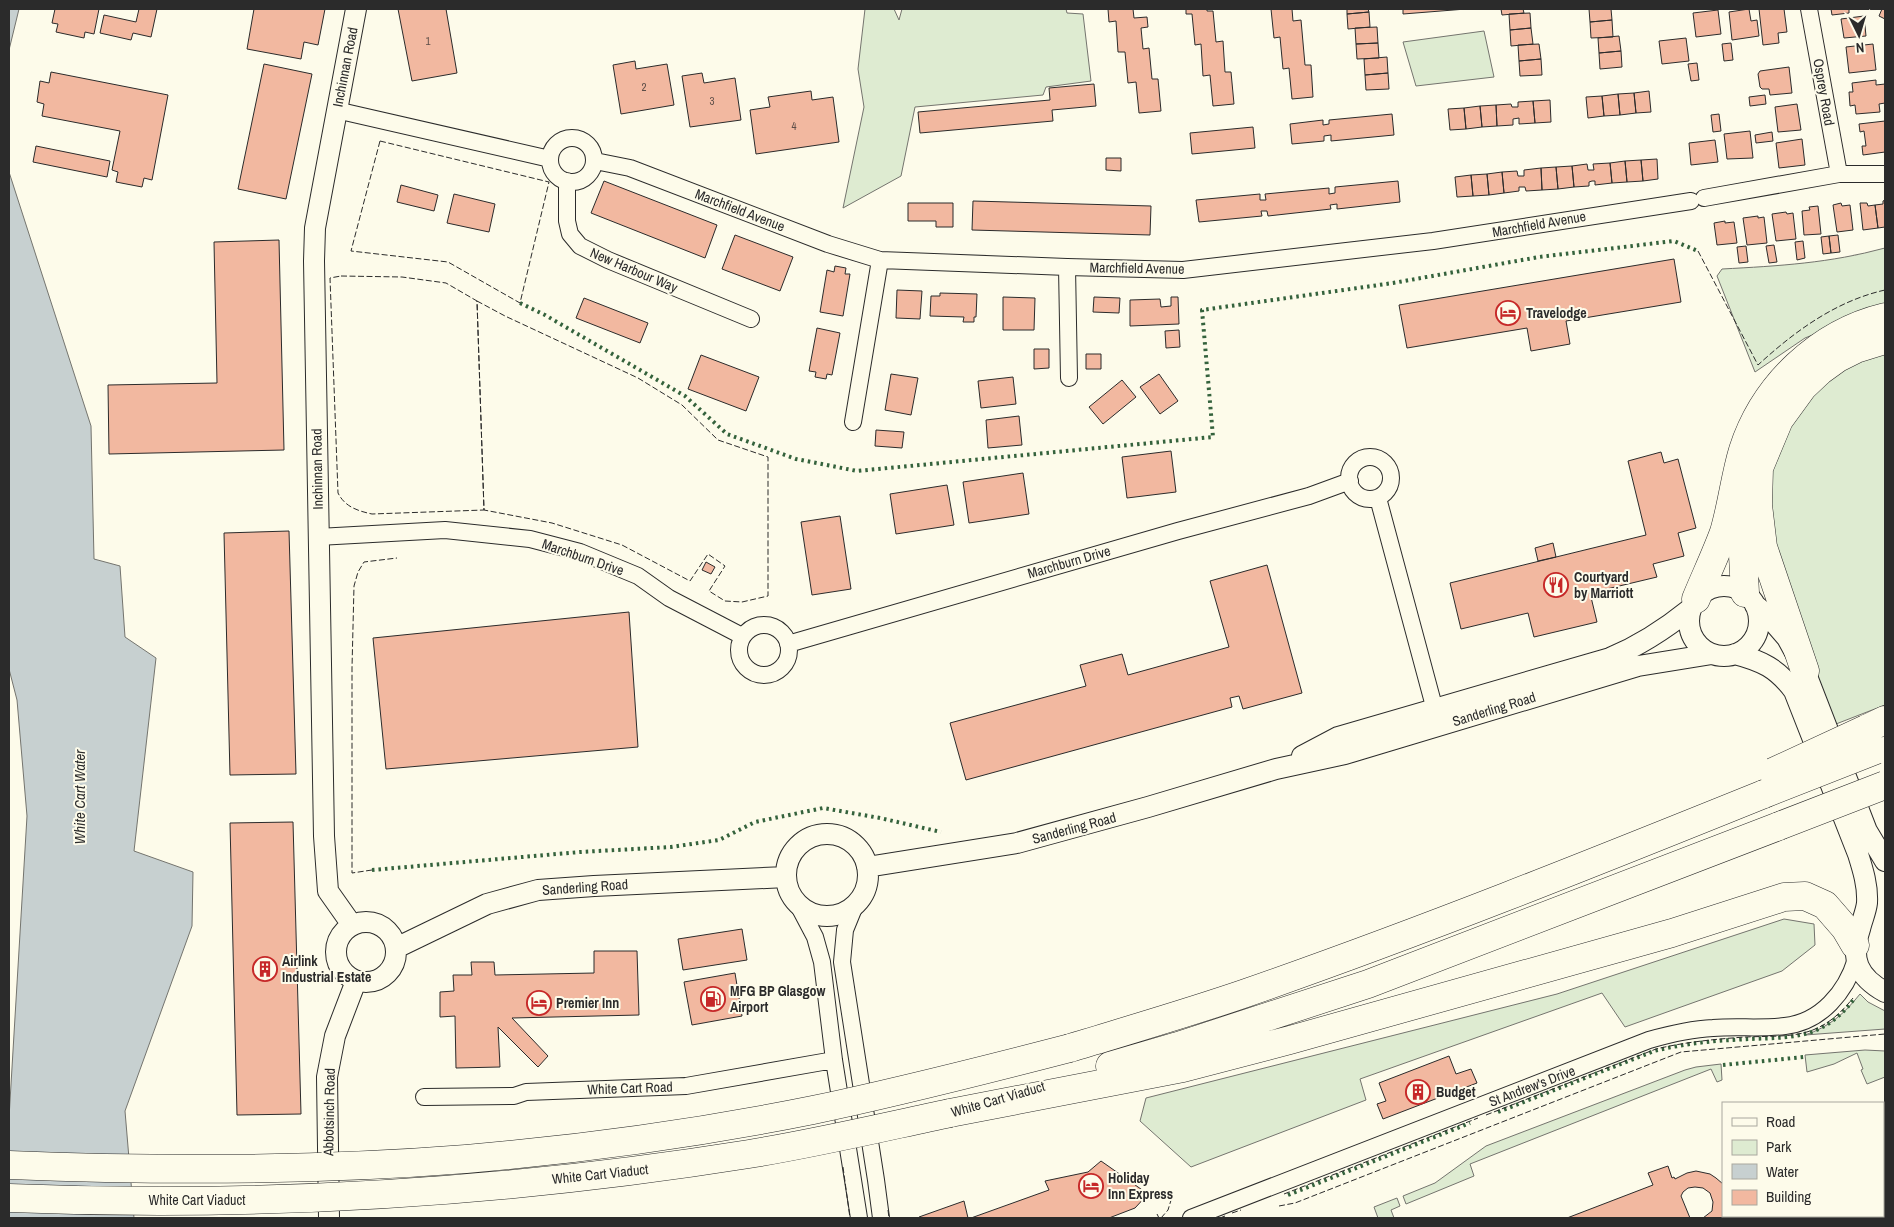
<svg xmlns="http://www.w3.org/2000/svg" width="1894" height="1227" font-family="'Archivo Narrow',sans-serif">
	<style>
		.green { fill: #deebd1; stroke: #74746e }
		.water { fill: #c7d0d0; stroke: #74746e }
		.building { fill: #f2b8a0; stroke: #2b2b2b }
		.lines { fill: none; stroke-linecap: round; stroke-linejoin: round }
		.minor-casing { stroke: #2b2b2b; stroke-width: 18 }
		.tertiary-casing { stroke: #2b2b2b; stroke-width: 22 }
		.trunk-casing { stroke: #2b2b2b; stroke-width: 29 }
		.motorway-casing { stroke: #2b2b2b; stroke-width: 29 }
		.minor { stroke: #fdfbea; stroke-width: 16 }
		.tertiary { stroke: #fdfbea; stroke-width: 20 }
		.trunk { stroke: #fdfbea; stroke-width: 28 }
		.motorway { stroke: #fdfbea; stroke-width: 28 }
		.motorway-bridge-casing { stroke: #2b2b2b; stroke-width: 29; stroke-linecap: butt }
		.motorway-bridge { stroke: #fdfbea; stroke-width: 28 }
		.hedge { stroke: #34623c; stroke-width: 4; stroke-dasharray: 2.5 4; stroke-linecap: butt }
		.fence { stroke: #2b2b2b; stroke-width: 1; stroke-dasharray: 6 2.5; stroke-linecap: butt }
		.labels { text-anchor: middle; stroke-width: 4; stroke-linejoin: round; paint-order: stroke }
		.number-label { font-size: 11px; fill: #5d4e48 }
		.street-label { font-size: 14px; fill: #2b2b2b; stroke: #fdfbea }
		.poi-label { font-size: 14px; font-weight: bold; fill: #2b2b2b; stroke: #fdfbea; text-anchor: start }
		.water-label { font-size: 15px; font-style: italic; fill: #2b2b2b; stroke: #fdfbea }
	</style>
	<rect width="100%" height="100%" fill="#fdfbea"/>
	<!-- green -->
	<path class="green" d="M865,9H894L899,20L902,9H1066L1067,13L1083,14L1091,81L1046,87L1043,95L915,107L901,176L843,208L864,107L858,69Z
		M1484,31L1494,77L1416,86L1403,42Z
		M1885,248V306L1805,338L1755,372L1717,276L1722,269C1779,266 1830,263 1885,248Z
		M1885,350V705L1836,724L1783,587L1766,485L1791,418L1840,369Z
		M1784,919L1814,924L1815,945L1782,971L1625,1027L1602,993L1360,1079L1366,1100L1191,1167L1140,1121L1146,1098L1557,994Z
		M1860,994L1868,1002L1885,1011V1029L1805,1035C1829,1027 1844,1014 1860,994Z
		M1865,1050L1885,1051V1077L1867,1084L1861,1070L1863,1069L1857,1053L1834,1064L1807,1072L1805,1055Z
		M1721,1064L1722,1080L1717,1082L1711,1069L1470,1164L1474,1176L1406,1204L1403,1196L1435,1183L1486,1146L1685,1070L1696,1067Z
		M1397,1198L1400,1206L1391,1210L1394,1218H1378L1374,1207Z"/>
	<!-- water -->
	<path class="water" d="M9,9H19L9,50Z
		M9,172L91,426L94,559L120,566L125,637L156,658L134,851L193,872L192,926L125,1111L134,1218H9V1118L27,816L17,700L9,669Z"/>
	<!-- building -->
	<path class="building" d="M55,9H99L94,34L85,32L84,38L56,32L58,24L52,23Z
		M139,9H157L151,37L133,33L131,40L100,33L104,15L136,22Z
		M254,9H325L318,45L304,42L301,59L247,49Z
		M398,9H446L457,73L412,81Z
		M1108,9H1133L1134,18L1147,17L1148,27L1141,28L1143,49L1149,48L1152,79H1158L1161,111L1139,113L1136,82L1128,83L1125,52H1118L1116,21L1109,22Z
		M1186,9H1207V11H1213L1216,42L1223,41L1225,72H1231L1234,104L1213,106L1210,75L1203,76L1201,44L1195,45L1192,14H1186Z
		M1271,9H1292L1293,21L1301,20L1305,65H1311L1313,97L1292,99L1289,68L1283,69L1280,37L1274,38Z
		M1347,9H1368L1369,12L1347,14Z
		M1403,9H1466L1403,14Z
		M1501,9H1523L1524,13L1502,15Z
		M1589,9H1611L1612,20L1590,22Z
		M1749,9L1751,21L1757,20L1759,36L1732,40L1729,12Z
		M1759,9H1784L1787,32L1778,33L1779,43L1763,45Z
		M1831,9H1849V13L1832,15Z
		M1882,9H1885V19L1879,16Z
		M1718,10L1721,34L1696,37L1693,13Z
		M1369,12L1370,27L1348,29L1347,14Z
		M1530,13L1531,28L1510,30L1509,14Z
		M1864,16L1866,36L1844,38L1841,19Z
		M1612,20L1613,37L1591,38L1590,22Z
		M1377,27L1378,43L1356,44L1355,28Z
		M1531,28L1533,44L1511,46L1510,30Z
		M1619,36L1621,51L1599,53L1598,38Z
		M1686,38L1689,61L1662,64L1659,41Z
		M1378,43L1379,58L1357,59L1356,44Z
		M1731,43L1733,60L1724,61L1722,44Z
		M1539,44L1541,59L1519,61L1518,45Z
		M1873,44L1876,70L1849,73L1846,47Z
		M1621,51L1622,67L1600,69L1599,53Z
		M1387,57L1388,73L1365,75L1364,59Z
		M1541,59L1542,75L1520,76L1519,61Z
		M635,61L636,69L667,64L674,105L621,114L613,65Z
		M1697,63L1699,80L1691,81L1688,64Z
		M264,64L312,74L286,199L238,189Z
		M1789,67L1792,93L1770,95L1769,89H1762L1760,87L1758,74L1760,71Z
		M51,72L168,95L152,180L144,178L142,187L116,182L118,172L112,170L120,131L42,116L44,104L37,102L40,81L49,83Z
		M702,73L704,83L735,78L741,120L690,127L682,76Z
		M1388,73L1389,89L1366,90L1365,75Z
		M1876,80V85L1885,84V103L1879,104L1880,112L1856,114L1855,105L1850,106L1849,92H1853L1852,83Z
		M1094,84L1096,106L1052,110L1053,121L920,133L918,112L1050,100L1049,88Z
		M811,91L812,100L833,97L839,142L756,154L750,110L770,107L768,97Z
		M1649,91L1651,112L1636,113L1634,93Z
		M1634,93L1636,113L1620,115L1618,94Z
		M1618,94L1620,115L1604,116L1602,96Z
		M1765,95L1766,104L1750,106L1749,97Z
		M1602,96L1604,116L1588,118L1586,97Z
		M1550,100L1551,122L1535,123L1533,101Z
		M1533,101L1535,123L1519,124V118L1513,119V125L1497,126L1496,105L1511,104L1512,107H1518V102Z
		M1797,104L1801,130L1778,132L1775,107Z
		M1496,105L1497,126L1482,127L1480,106Z
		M1480,106L1482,127L1466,129L1464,108Z
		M1464,108L1466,129L1450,130L1448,109Z
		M1392,114L1394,135L1331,141V135L1324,136V141L1292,144L1290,124L1323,120V125L1329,124V120Z
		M1719,114L1721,131L1713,132L1711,115Z
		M1885,121V152L1863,155L1862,146H1866L1864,131L1860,132L1859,124Z
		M1253,127L1255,148L1192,154L1190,133Z
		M1750,131L1753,158L1727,159L1724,134Z
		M1772,132L1773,141L1756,143L1755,135Z
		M1802,139L1805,165L1779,168L1776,143Z
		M1715,140L1718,162L1691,165L1689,143Z
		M36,146L110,161L107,177L33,162Z
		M1106,158H1121V171L1106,170Z
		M1657,159L1658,179L1643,181L1641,160Z
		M1641,160L1643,181L1627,182L1625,161Z
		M1625,161L1627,182L1612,183L1610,163Z
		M1610,163L1612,183L1595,185V181H1592L1589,182V186L1574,187L1572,166L1587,164L1588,170H1594L1593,164Z
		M1572,166L1574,187L1558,189L1556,167Z
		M1556,167L1558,189L1542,190L1541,168Z
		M1541,168L1542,190L1526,191L1525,187H1519V191L1504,193L1502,172L1517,171L1518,176H1524V170Z
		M1502,172L1504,193L1489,195L1487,174Z
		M1487,174L1489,195L1473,196L1471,175Z
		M1471,175L1473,196L1457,197L1455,177Z
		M604,181L717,225L705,258L591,213Z
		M1398,181L1400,202L1337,209V204L1330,205L1331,209L1268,216L1267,211H1261L1262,216L1199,222L1196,200L1260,194V200H1266L1265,194L1329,188V194L1335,193V187Z
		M401,185L438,195L434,211L397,202Z
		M454,194L495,204L489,232L447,223Z
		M1885,200V227L1878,228L1875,205L1883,204V201Z
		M973,201L1151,206L1150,235L972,230Z
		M908,203H953V227H936V221H908Z
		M1841,203L1842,206L1850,205L1853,230L1837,232L1833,205Z
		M1860,203H1867L1868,206L1875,205L1878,228L1863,230Z
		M1818,206L1821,234L1804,235L1802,211L1810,210L1809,207Z
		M1786,212L1787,214L1793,213L1796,239L1776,241L1772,214Z
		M1758,216V218L1764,217L1767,243L1747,245L1743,218Z
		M1725,221V223L1734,222L1737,243L1717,245L1714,223Z
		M735,235L793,257L780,291L722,269Z
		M1838,235L1840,252L1831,253L1829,236Z
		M1829,236L1831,253L1823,254L1821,237Z
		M279,240L284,450L109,454L108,385L217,383L214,242Z
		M1803,241L1805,258L1797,260L1795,242Z
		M1774,245L1777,262L1769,263L1766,246Z
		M1746,246L1748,262L1739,263L1737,247Z
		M1674,259L1681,302L1566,321L1570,344L1531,351L1527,328L1407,348L1399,305Z
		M835,266L846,268L845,274H850L843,316L820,312L827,270L834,272Z
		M897,290L922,291L920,319L896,318Z
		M940,293L977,294L976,317H974V322H963L964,317L930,316L931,296H940Z
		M1003,297L1035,298L1034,330H1003Z
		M1094,297L1120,298L1119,313L1093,312Z
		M1171,297H1178L1179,324L1130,326V300L1160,299L1161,307L1171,306Z
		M584,298L648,323L640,343L576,318Z
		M817,328L840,333L832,375L827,374L826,379L815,377L816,372L809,371Z
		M1179,330L1180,347L1166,348L1165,331Z
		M1034,349H1049V368L1034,369Z
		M1086,354H1101V369H1086Z
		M701,355L759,377L746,411L688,389Z
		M891,374L918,378L911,415L885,410Z
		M1159,374L1178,401L1160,414L1140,387Z
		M1013,377L1016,404L981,408L978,381Z
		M1122,380L1136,397L1103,424L1089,407Z
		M1019,416L1022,445L988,448L986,420Z
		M876,430L904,432L902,448L875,446Z
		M1171,451L1176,492L1127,498L1122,457Z
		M1661,452L1664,463L1678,459L1696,528L1678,533L1684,556L1653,564L1657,577L1590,593L1597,622L1534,637L1528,613L1461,629L1450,583L1646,535L1628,461Z
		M1023,473L1029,514L969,523L963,482Z
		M947,485L954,525L896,534L890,494Z
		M840,516L851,589L812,595L801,522Z
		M289,531L296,774L230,775L224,533Z
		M1553,543L1556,557L1538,561L1535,548Z
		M706,562L715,567L711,574L702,570Z
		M1267,565L1302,693L1243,709L1239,696L1230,698L1232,707L966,780L950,723L1086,686L1080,665L1122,654L1128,675L1229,647L1210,581Z
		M629,612L638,747L386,769L373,638Z
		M293,822L301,1114L237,1115L230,823Z
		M742,929L747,960L683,970L678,939Z
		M594,951H637L639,1015L512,1018L548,1056L538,1067L498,1027L500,1067L456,1068L455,1016L440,1017V992L454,991L453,975H472L471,962H494L495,975L594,973Z
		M735,973L742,1016L692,1025L684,982Z
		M1449,1056L1456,1074L1471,1069L1477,1083L1383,1119L1377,1104L1386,1101L1379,1083Z
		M1885,1145V1218H1864L1863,1216H1883V1146Z
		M1101,1161L1148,1194L1135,1208L1109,1218H971L1049,1190L1045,1181L1088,1172Z
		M1668,1166L1672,1178L1674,1177L1675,1179L1687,1173L1696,1171L1710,1174L1716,1178L1723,1184V1216H1728L1727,1218H1703L1712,1211L1713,1202L1710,1193L1703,1188L1695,1187L1688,1188L1683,1192L1681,1196L1690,1218H1567L1653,1185L1648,1173Z
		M964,1201L968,1218H920L919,1217Z
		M1786,1216H1844L1845,1218H1787Z
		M1844,1216H1863L1864,1218H1845Z"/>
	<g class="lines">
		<defs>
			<path id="minor" d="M1809,9L1839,174H1885
				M336,110L550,159
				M550 160a22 22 0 1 1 44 0a22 22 0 1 1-44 0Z
				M595,161L630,168L828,244L880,260L1067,267L1183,270L1433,241L1691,201
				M567,181V221L570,234L580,246L608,260L751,319
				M1704,198L1839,174
				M1067,267L1069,378
				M853,422L880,260
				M1349 478a21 21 0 1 1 42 0a21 21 0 1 1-42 0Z
				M1378,498L1435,710
				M318,537L445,530L530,539L580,552L638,576L669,598L742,636
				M739 650a25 25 0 1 1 50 0a25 25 0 1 1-50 0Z
				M788,644L1178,531L1309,496L1350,481
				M796,901L815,937L822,962L834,1060L859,1218
				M856,903L845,930L842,962L876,1180L881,1218
				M424,1097L514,1096L526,1092L686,1086L834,1060
				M1191,1218L1649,1040C1670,1034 1691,1029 1713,1028C1737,1026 1761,1029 1785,1026C1821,1022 1846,992 1856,959"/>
			<path id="tertiary" d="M1689 621a35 35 0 1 1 70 0a35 35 0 1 1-70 0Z
				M1755,605L1768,616L1787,638L1805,671L1867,831L1885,861
				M1735,654C1762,661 1777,668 1794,691L1858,854C1863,870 1868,886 1867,903C1866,912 1862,920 1860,929C1850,959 1858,977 1885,992
				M1302,756L1338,737L1610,658C1641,645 1664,630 1690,609
				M786 875a41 41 0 1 1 82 0a41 41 0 1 1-82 0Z
				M867,867L1017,843L1148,807L1276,769L1345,754L1638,666L1712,654
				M336 952a30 30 0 1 1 60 0a30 30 0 1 1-60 0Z
				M352,925L328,891L324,836L314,261L315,228L356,9
				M396,948L487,904L538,890L594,886L786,877
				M329,1218L327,1077L335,1036L356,981"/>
			<path id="trunk" d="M1696,599C1705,577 1716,554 1724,532C1732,505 1735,476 1743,450C1764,385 1819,333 1885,317"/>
			<path id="motorway" d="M1745,593L1743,555L1749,508
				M1805,671L1763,547L1758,505L1759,468L1779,420L1803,387L1820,371L1838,358L1856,349L1885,340
				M1866,729L1885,720
				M1070,1048C1129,1030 1188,1013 1246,993C1421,932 1593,863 1764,794
				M1110,1066L1178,1046L1368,984L1779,826
				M950,1113L1183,1068L1290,1040L1672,933L1784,897L1805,896L1825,905L1845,928L1855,945"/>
		</defs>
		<!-- minor casing -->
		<use href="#minor" class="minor-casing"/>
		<!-- tertiary casing -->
		<use href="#tertiary" class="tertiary-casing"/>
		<!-- trunk casing -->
		<use href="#trunk" class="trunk-casing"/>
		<!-- motorway casing -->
		<use href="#motorway" class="motorway-casing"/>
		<!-- minor -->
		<use href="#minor" class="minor"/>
		<!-- tertiary -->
		<use href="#tertiary" class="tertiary"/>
		<!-- trunk -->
		<use href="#trunk" class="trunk"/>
		<!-- motorway -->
		<use href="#motorway" class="motorway"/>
		<defs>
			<path id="motorway-bridge" d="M1773,772L1866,729
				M1764,794L1876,750
				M1779,826L1885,785
				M9,1165C161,1171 314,1171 466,1159C582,1149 699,1133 813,1110C899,1092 985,1070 1070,1048
				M9,1198C256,1208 505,1193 749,1154C817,1143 884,1127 950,1113"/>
		</defs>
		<!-- motorway-bridge casing -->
		<use href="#motorway-bridge" class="motorway-bridge-casing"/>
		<!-- motorway-bridge -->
		<use href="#motorway-bridge" class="motorway-bridge"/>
		<!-- hedge -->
		<path class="hedge" d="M520,303L545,315L685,396L727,434L796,459L857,471L1213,437L1202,310L1393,283L1539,257L1674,241L1698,251
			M372,870L580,852L671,847L719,840L755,822L823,808L880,818L941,832
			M1723,1065L1804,1057
			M1498,1112L1654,1051C1679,1045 1707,1041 1733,1040C1783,1036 1819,1045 1854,999
			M1288,1195L1470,1123"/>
		<!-- fence -->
		<path class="fence" d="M380,141L549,182L520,303L448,262L351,251Z
			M1698,251L1758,365C1795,331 1836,301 1885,290
			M341,276L402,277L446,283L477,301L484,510L372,514C358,511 345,507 338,493L330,278Z
			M477,301L505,316L638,378L682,405L718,440L768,457V596L742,602L725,601L709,591L725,566L708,554L690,581L622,545L552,523L484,510Z
			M372,870L352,873V668L354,586L358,572L364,562L397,558
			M1486,1115L1656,1049C1681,1043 1707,1040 1732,1038C1784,1033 1815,1046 1853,998
			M843,1167L850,1218
			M1284,1194L1478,1118
			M1279,1206L1295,1203L1681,1052L1885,1034
			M888,1210L889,1218
			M1232,1213L1241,1210
			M1157,1214L1159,1218
			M1161,1218L1168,1210L1172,1197
			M1220,1218L1225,1216"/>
	</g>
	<!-- icons -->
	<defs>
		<symbol id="hotel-ring" viewBox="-11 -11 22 22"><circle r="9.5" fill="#fdfbea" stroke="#c62828" stroke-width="1.5"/><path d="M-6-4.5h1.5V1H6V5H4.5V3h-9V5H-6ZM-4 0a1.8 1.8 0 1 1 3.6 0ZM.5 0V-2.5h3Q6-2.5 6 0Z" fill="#c62828"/></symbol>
		<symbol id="restaurant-ring" viewBox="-11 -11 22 22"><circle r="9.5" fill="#fdfbea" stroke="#c62828" stroke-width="1.5"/><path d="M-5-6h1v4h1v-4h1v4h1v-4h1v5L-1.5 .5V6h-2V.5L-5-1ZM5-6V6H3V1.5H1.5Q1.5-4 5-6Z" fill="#c62828"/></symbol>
		<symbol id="building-ring" viewBox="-11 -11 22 22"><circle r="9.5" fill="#fdfbea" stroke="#c62828" stroke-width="1.5"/><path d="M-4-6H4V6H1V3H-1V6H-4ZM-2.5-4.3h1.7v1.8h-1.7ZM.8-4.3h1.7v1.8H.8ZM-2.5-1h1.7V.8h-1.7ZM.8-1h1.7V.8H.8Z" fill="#c62828"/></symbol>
		<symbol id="fuel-ring" viewBox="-11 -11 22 22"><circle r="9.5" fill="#fdfbea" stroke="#c62828" stroke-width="1.5"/><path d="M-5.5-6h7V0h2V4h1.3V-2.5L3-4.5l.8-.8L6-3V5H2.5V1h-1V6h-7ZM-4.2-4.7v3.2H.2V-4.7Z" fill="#c62828"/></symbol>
	</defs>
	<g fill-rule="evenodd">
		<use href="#hotel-ring" x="1494" y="299" width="28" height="28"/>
		<use href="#restaurant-ring" x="1542" y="571" width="28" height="28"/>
		<use href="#building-ring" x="251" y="955" width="28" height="28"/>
		<use href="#fuel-ring" x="699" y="985" width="28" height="28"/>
		<use href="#hotel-ring" x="525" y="989" width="28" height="28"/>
		<use href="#building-ring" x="1404" y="1078" width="28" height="28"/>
		<use href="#hotel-ring" x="1077" y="1172" width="28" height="28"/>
	</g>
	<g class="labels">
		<!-- number labels -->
		<g class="number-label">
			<text x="428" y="45">1</text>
			<text x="644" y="91">2</text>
			<text x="712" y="105">3</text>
			<text x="794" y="130">4</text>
		</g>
		<!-- street labels -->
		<g class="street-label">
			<text transform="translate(345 67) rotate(-79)" y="5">Inchinnan Road</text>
			<text transform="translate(1824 92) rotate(80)" y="5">Osprey Road</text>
			<text transform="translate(740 210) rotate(21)" y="5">Marchfield Avenue</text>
			<text transform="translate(1539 224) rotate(-10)" y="5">Marchfield Avenue</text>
			<text transform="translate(1137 268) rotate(1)" y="5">Marchfield Avenue</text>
			<text transform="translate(634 270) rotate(23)" y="5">New Harbour Way</text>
			<text transform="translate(317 469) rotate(-91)" y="5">Inchinnan Road</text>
			<text transform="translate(583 557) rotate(19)" y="5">Marchburn Drive</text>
			<text transform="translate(1069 562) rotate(-16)" y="5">Marchburn Drive</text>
			<text transform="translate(1494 709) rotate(-17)" y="5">Sanderling Road</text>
			<text transform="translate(1074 828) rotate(-15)" y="5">Sanderling Road</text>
			<text transform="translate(585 887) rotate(-4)" y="5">Sanderling Road</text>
			<text transform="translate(1532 1086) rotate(-21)" y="5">St Andrew's Drive</text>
			<text transform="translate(630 1088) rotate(-2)" y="5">White Cart Road</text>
			<text transform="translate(998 1099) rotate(-16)" y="5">White Cart Viaduct</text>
			<text transform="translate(329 1112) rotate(-89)" y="5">Abbotsinch Road</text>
			<text transform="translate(600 1174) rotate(-6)" y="5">White Cart Viaduct</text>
			<text x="197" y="1205">White Cart Viaduct</text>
		</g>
		<!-- poi labels -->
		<g class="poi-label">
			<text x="1526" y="318">Travelodge</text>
			<text x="1574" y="582">Courtyard<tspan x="1574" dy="16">by Marriott</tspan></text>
			<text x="282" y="966">Airlink<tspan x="282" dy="16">Industrial Estate</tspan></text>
			<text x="730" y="996">MFG BP Glasgow<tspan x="730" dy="16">Airport</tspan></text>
			<text x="556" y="1008">Premier Inn</text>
			<text x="1436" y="1097">Budget</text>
			<text x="1108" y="1183">Holiday<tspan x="1108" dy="16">Inn Express</tspan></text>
		</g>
		<!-- water labels -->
		<g class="water-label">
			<text transform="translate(80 797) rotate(-90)" y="5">White Cart Water</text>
		</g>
	</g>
	<!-- border -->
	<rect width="1894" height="1227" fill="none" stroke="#2b2b2b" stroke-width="20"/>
	<!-- legend -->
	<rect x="1722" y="1102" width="162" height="115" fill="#fdfbea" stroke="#a9a89e"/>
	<rect x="1732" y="1118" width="25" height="8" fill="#fdfbea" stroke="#a9a89e"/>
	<text x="1766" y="1127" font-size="15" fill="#2b2b2b">Road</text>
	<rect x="1732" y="1140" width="25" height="15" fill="#deebd1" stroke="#a9a89e"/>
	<text x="1766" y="1152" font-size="15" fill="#2b2b2b">Park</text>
	<rect x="1732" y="1164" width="25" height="15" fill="#c7d0d0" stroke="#a9a89e"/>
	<text x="1766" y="1177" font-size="15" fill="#2b2b2b">Water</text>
	<rect x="1732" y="1190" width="25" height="15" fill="#f2b8a0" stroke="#a9a89e"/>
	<text x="1766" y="1202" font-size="15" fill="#2b2b2b">Building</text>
	<!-- north arrow -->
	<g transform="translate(1859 35) rotate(175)" stroke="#fdfbea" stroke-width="4" paint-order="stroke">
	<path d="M0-4L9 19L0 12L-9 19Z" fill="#2b2b2b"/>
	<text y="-8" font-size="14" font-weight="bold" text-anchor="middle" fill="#2b2b2b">N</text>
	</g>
</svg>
